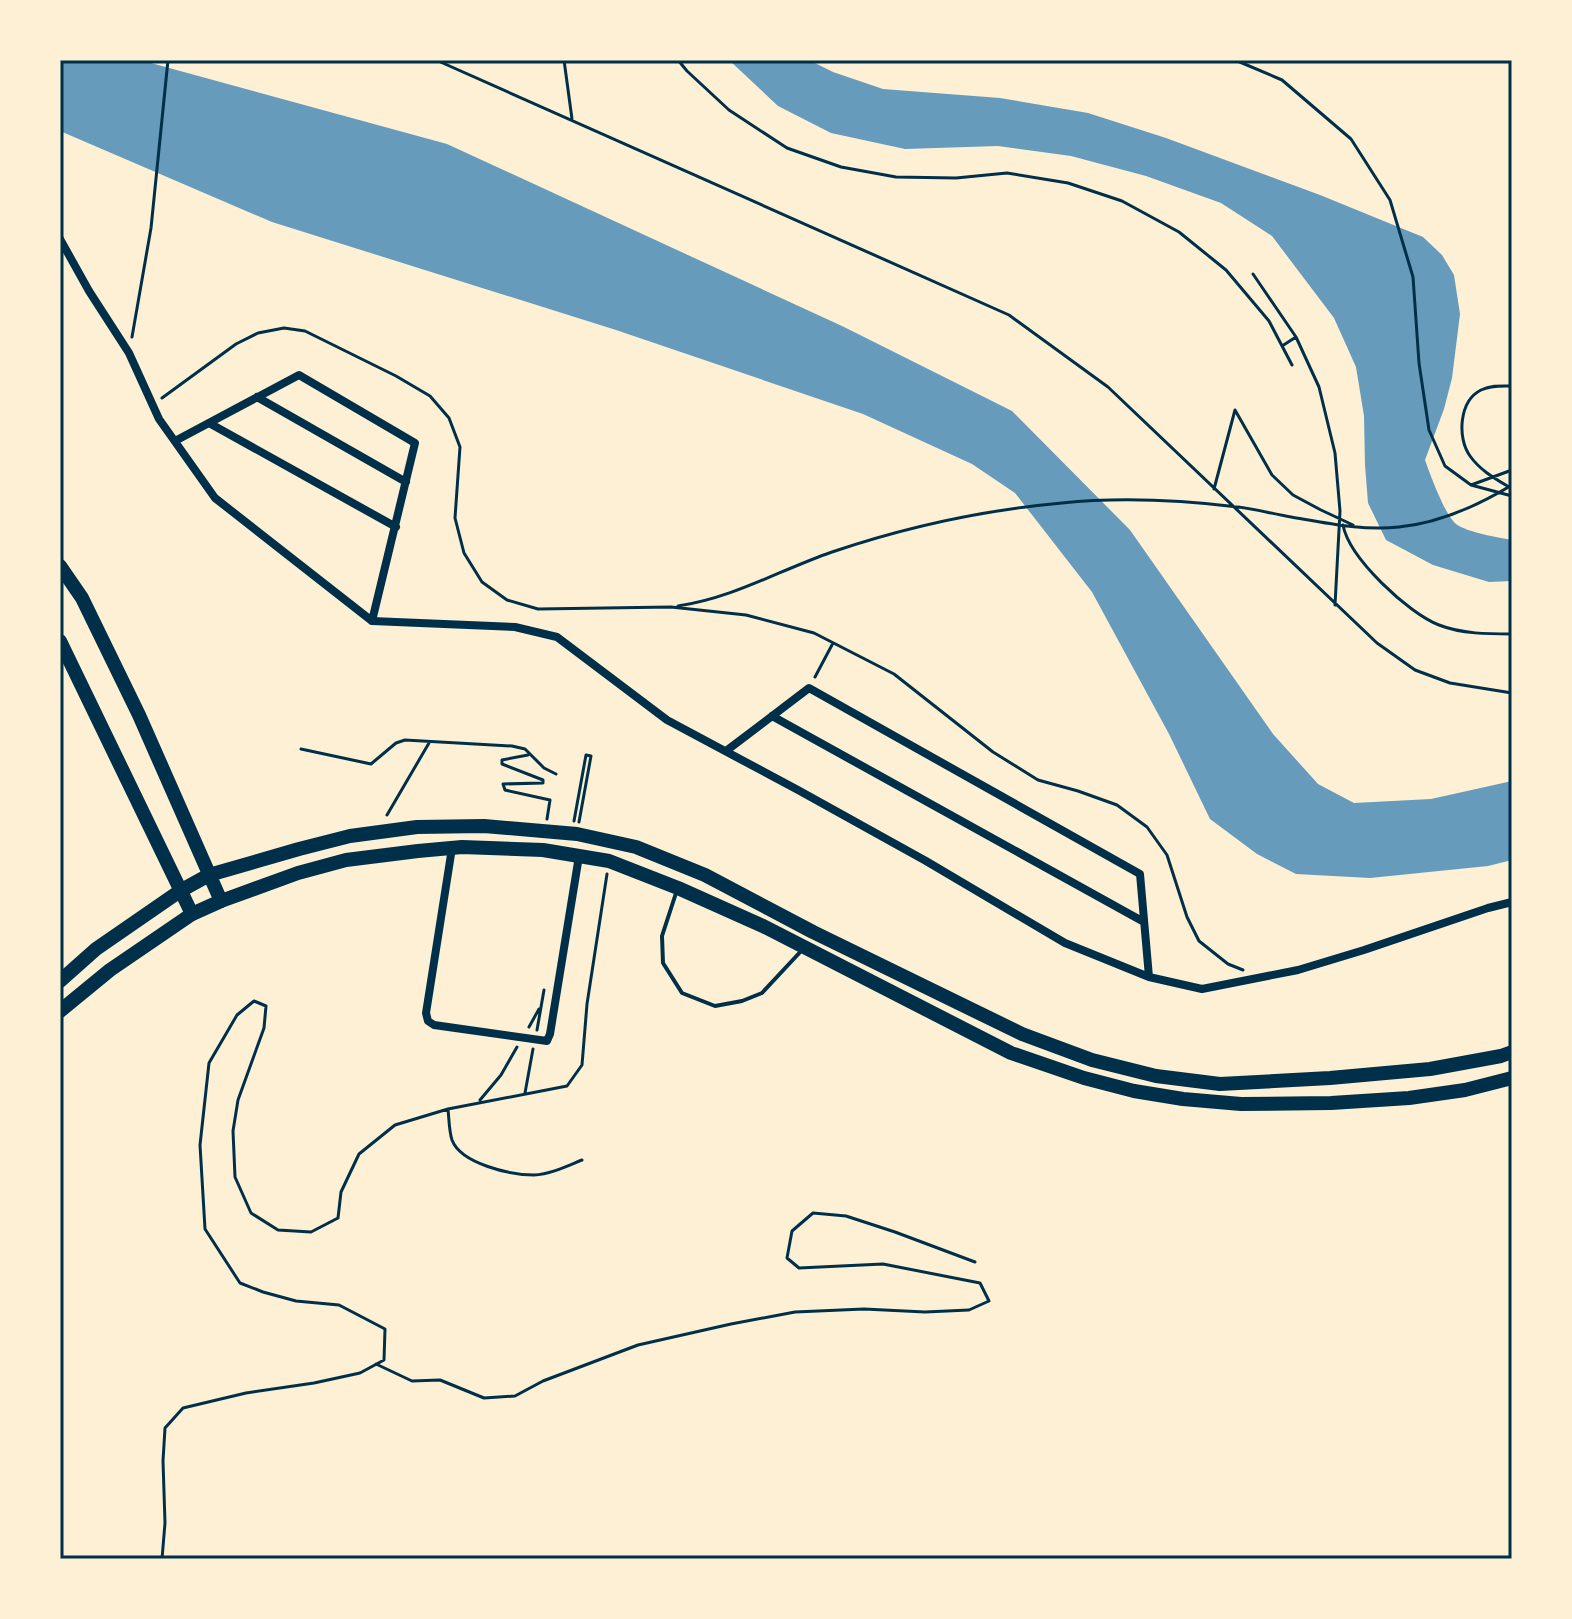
<svg xmlns="http://www.w3.org/2000/svg" width="1572" height="1619" font-family="'Noto Serif',serif">
	<style>
		.water { fill: #669bbc }
		.lines { fill: none; stroke-linecap: round; stroke-linejoin: round }
		.path { stroke: #003049; stroke-width: 3 }
		.service { stroke: #003049; stroke-width: 4 }
		.minor { stroke: #003049; stroke-width: 8 }
		.primary { stroke: #003049; stroke-width: 14 }
		.trunk { stroke: #003049; stroke-width: 14 }
		.neatline { fill: none; stroke: #003049; stroke-width: 3 }
	</style>
	<rect width="100%" height="100%" fill="#fdf0d5"/>
	<!-- water -->
	<path class="water" d="M60,60H140L447,144L842,326L1012,411L1130,530L1273,734L1318,784L1354,803L1431,799L1512,781V860L1488,866L1370,878L1296,874L1257,854L1210,819L1169,734L1092,592L1015,493L972,464L863,414L616,330L272,222L60,131Z
		M729,60H809L833,72L883,89L1000,98L1088,113L1166,138L1320,195L1423,237L1442,255L1454,275L1460,314L1452,378L1444,409L1425,460C1430,474 1445,515 1456,524C1469,533 1497,537 1512,540V581L1489,582L1433,565L1386,540L1368,503L1365,465L1364,416L1356,367L1334,318L1272,236L1221,203L1146,176L1071,156L998,146L905,149L831,133L778,106Z"/>
	<g class="lines">
		<!-- path -->
		<path class="path" d="M436,60L1009,315L1108,387L1377,643L1415,670L1450,683L1512,693
			M564,60L572,119
			M678,60L687,71L729,110L787,148L841,167L896,177L956,178L1007,173L1068,183L1122,201L1179,232L1226,270L1269,321L1292,365
			M1235,60L1282,80L1351,139L1390,200L1413,277L1419,363L1429,430L1445,466L1471,485L1512,496
			M1253,274L1296,337L1319,387L1335,453L1340,511L1335,605
			M132,337L151,228L168,60
			M1282,346L1296,337
			M162,398L236,344L258,333L284,328L305,331L396,376L430,396L449,418L460,447L455,518L464,553L482,582L507,600L538,609L671,607L746,615L814,633L894,674L993,752L1038,780L1078,791L1117,805L1147,827L1167,855L1187,917L1199,941L1228,964L1243,970
			M1471,485L1512,470
			M1509,487C1494,478 1480,470 1470,456C1457,438 1459,401 1481,390C1491,385 1502,386 1512,386
			M1214,489L1235,410L1272,475L1293,495L1321,510L1353,525
			M1343,525C1349,558 1408,613 1439,625C1462,634 1488,634 1512,634
			M678,606C733,598 780,570 832,552C906,527 984,510 1062,503C1120,497 1180,500 1238,507C1256,509 1273,514 1291,517C1326,523 1363,531 1399,527C1439,523 1479,505 1512,485
			M815,677L833,643
			M301,749L371,764L396,743L405,740L512,746L525,749L544,768L556,774
			M528,755L502,760V764L543,780V783L503,784L505,790L550,800L547,819
			M387,815L429,743
			M574,821L586,755
			M579,822L591,756L586,755
			M529,1027L539,1009
			M537,1030L544,990
			M525,1093L533,1049
			M480,1100L501,1075L517,1047
			M448,1109C449,1118 449,1131 452,1140C461,1164 511,1175 534,1175C551,1174 567,1166 582,1160
			M376,1364L412,1381L440,1380L484,1398L515,1396L543,1381L638,1345L731,1324L795,1312L864,1309L925,1312L969,1310L989,1301L980,1283L883,1264L799,1268L787,1258L792,1231L813,1213L846,1216L895,1232L975,1262
			M162,1559L165,1523L163,1461L165,1428L183,1408L246,1393L314,1383L360,1373L384,1360L385,1329L339,1305L296,1301L263,1292L240,1283L205,1229L200,1145L209,1063L237,1015L254,1001L266,1006L264,1028L238,1100L233,1131L235,1177L251,1213L278,1230L311,1232L338,1218L341,1192L359,1154L395,1125L448,1109L567,1086L582,1065L587,1004L607,874"/>
		<!-- service -->
		<path class="service" d="M677,890L662,936L663,963L682,993L715,1006L742,1001L762,993L803,949"/>
		<!-- minor -->
		<path class="minor" d="M60,239L89,291L129,353L159,419L215,498L372,621L515,627L557,637L667,720L798,790L926,861L1065,943L1149,977L1202,989L1298,970L1364,950L1488,908L1512,902
			M257,397L406,482
			M209,423L396,527
			M175,441L299,375L415,443L372,621
			M772,716L1144,922
			M726,751L809,688L1140,874L1149,977
			M452,848L426,1013L428,1021L434,1025L547,1041L550,1034L579,856"/>
		<!-- primary -->
		<path class="primary" d="M60,566L82,598L139,715L221,901
			M60,641L192,914"/>
		<!-- trunk -->
		<path class="trunk" d="M60,981L96,949L180,891L209,875L299,849L350,836L417,827L484,826L577,834L636,847L705,875L813,932L1022,1034L1092,1060L1156,1076L1220,1084L1330,1078L1430,1069L1501,1056L1512,1052
			M60,1011L110,970L192,914L221,901L298,873L346,860L418,851L462,847L543,850L609,861L678,888L763,926L1011,1053L1084,1078L1134,1091L1183,1099L1241,1104L1331,1103L1409,1098L1465,1090L1512,1078"/>
	</g>
	<!-- border -->
	<rect width="1572" height="1619" fill="none" stroke="#fdf0d5" stroke-width="124"/>
	<rect x="62" y="62" width="1448" height="1495" class="neatline"/>
</svg>
